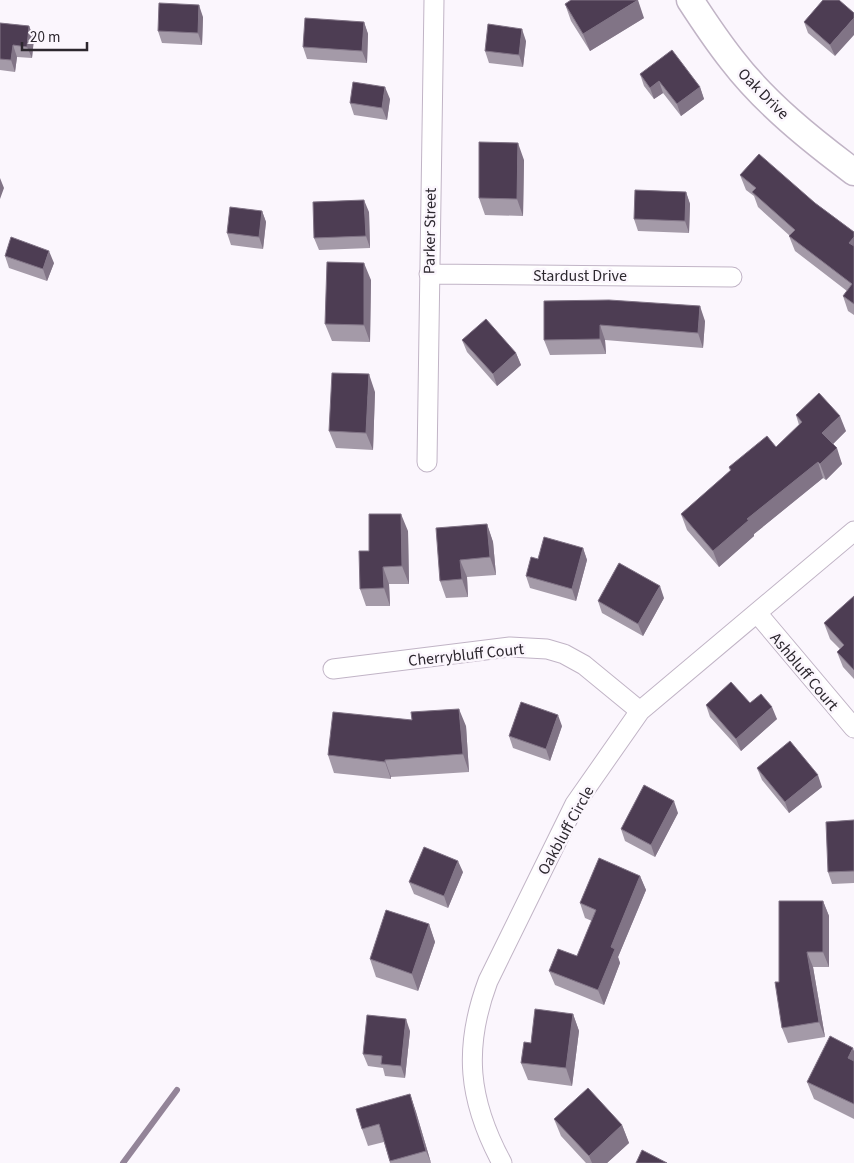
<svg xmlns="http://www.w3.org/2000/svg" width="854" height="1163" font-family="'Source Sans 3',sans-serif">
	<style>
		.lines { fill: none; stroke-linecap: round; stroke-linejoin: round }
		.stream { stroke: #938498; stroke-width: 6 }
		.street-casing { stroke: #c1b4c6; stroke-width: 21 }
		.secondary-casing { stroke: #c1b4c6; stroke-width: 29 }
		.street { stroke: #fff; stroke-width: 19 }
		.secondary { stroke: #fff; stroke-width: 26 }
		.wall { fill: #a49aa8 }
		.shaded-wall { fill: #817486 }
		.building { fill: #4d3d53; stroke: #817486 }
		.labels { text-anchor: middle; stroke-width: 5; stroke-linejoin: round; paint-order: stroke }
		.street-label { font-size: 16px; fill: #2c272e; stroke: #fbf6fd }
	</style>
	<rect width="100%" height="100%" fill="#fbf6fd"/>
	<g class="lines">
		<!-- stream -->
		<path class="stream" d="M123,1163L177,1090"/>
		<defs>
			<path id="street" d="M429,274L732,277
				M427,462L434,0
				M757,613L854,728
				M333,669L510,647L547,649L564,654L584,665L640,711
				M502,1163C468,1100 463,1048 488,981L575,804L640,711L854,531"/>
			<path id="secondary" d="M690,0C703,20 717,41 732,60C765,103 811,140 854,172"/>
		</defs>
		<!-- street casing -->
		<use href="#street" class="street-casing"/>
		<!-- secondary casing -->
		<use href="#secondary" class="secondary-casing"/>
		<!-- street -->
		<use href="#street" class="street"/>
		<!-- secondary -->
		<use href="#secondary" class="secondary"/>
	</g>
	<!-- wall -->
	<path class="wall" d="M823,0L835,56L808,33L804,22Z
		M565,4L644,18L590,51L571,21Z
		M203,17L202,45L162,43L158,31Z
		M364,22L368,34L367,63L307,59L303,47Z
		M0,23L29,26L34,38L32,58L17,57L15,72L0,70Z
		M526,41L523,67L489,63L485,51Z
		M640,74L700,87L704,99L681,116L663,93L654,99L644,86Z
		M390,99L387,120L354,115L350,103Z
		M524,160L523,216L485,215L479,198Z
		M740,175L815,203L854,232V315L848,311L843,296L847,291L795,251L789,236H790L758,207L754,196L746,190Z
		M686,192L690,204L689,233L638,231L634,219Z
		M262,211L266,222L263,249L231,245L227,233Z
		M369,212L370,248L319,250L314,238Z
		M5,256L54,263L47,281L9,268Z
		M371,280L370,342L332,341L325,324Z
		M544,301L705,321L703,348L605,340L606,354L550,355L544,340Z
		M462,340L516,353L521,365L497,386L467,352Z
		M375,392L373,450L336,448L329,431Z
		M796,415L846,431L833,444L842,464L826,480L823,478L754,534V536L719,567L687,530L681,514L730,471L729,467L776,447L799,425Z
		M487,524L493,542L496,575L467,577L468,597L446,598L440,581Z
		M408,531L409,584H389L390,606H366L360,589L369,551Z
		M583,548L587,560L576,601L530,588L526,576L538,559Z
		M854,596V679L843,667L837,652L840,649L830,639L824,623Z
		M664,598L643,636L602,613L598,601Z
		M750,703L777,719L741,751L710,717L706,705Z
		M412,720L466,726L469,772L391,777V779L334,773L328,755Z
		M562,726L550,761L513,748L509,736Z
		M757,768L822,787L789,813L762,780Z
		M678,813L655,857L625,841L621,829Z
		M854,820V883L832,884L828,872Z
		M463,872L448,908L414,894L409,882Z
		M640,876L646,890L618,957L620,963L604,1005L555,985L549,971L577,956L592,921L585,918L580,903Z
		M823,901L829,916V967H813L825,1037L788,1043L782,1028L779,982Z
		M429,924L435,942L418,991L376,977L370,959Z
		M573,1014L579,1031L572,1086L528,1080L521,1063L531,1043Z
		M410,1031L405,1078L385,1076L383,1068L368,1066L363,1054Z
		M854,1051V1119L814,1099L807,1082Z
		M410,1094L416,1112L431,1163H390L384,1142L368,1146L362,1129Z
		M554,1119L622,1125L629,1143L607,1163H586L561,1136Z"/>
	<!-- shaded-wall -->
	<path class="shaded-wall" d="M638,0L644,18L590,51L583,34Z
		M199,5L203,17L202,45L198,33Z
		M854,18V35L835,56L830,45Z
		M364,22L368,34L367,63L362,51Z
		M29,26L34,38L32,58L27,47Z
		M522,29L526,41L523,67L519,55Z
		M13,45L17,57L15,72L11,60Z
		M659,81L663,93L654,99L650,88Z
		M385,87L390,99L387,120L382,108Z
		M700,87L704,99L681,116L677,104Z
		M518,143L524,160L523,216L517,199Z
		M0,178L4,188L0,199Z
		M686,192L690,204L689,233L685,221Z
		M364,200L369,212L370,248L366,236Z
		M262,211L266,222L263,249L259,237Z
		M854,237V256L849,243Z
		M49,251L54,263L47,281L43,269Z
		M364,263L371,280L370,342L364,325Z
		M700,306L705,321L703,348L698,333Z
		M600,325L605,340L606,354L600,339Z
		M516,353L521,365L497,386L493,374Z
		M369,374L375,392L373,450L366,433Z
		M840,416L846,431L828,449L822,433Z
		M837,448L842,464L826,480L820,464Z
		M818,462L823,478L754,534V536L719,567L713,551L747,519Z
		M401,514L408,531L409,584L402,566Z
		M487,524L493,542L496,575L490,557Z
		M583,548L587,560L576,601L572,589Z
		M460,560L467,577L468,597L462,579Z
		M383,567L389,584L390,606L384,588Z
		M660,586L664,598L643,636L638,624Z
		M772,707L777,719L741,751L736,739Z
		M459,709L466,726L469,772L463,754Z
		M558,715L562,726L550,761L546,749Z
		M385,760L391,777V779L385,762Z
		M818,775L822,787L789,813L785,802Z
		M674,801L678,813L655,857L651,845Z
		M458,861L463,872L448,908L444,896Z
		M640,876L646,890L618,957L620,963L604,1005L598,990L611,947Z
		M823,901L829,916V967L823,952Z
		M429,924L435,942L418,991L412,974Z
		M807,952L813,967L825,1037L819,1022Z
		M573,1014L579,1031L572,1086L566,1068Z
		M406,1019L410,1031L405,1078L401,1066Z
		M853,1048L854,1051V1075L848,1058Z
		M410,1094L416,1112L431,1163L426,1151Z
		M622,1125L629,1143L607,1163H592L589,1156Z"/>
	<!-- building -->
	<path class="building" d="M571,0H638L583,34L565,4Z
		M823,0H839L854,13V18L830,45L804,22Z
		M159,3L199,5L198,33L158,31Z
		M305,18L364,22L362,51L303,47Z
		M0,23L29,26L27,47L13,45L11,60L0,59Z
		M488,24L522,29L519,55L485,51Z
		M672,50L700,87L677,104L659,81L650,88L640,74Z
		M353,82L385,87L382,108L350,103Z
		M479,142L518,143L517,199L479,198Z
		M759,154L815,203L854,232V237L849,243L854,246V304L843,296L852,284L789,236L795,230L752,192L756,188L740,175Z
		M635,190L686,192L685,221L634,219Z
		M364,200L366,236L314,238L313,202Z
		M230,207L262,211L259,237L227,233Z
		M11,237L49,251L43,269L5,256Z
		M327,262L364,263V325L325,324Z
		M609,300L700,306L698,333L600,325V339L544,340V301Z
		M486,319L516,353L493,374L462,340Z
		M332,373L369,374L366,433L329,431Z
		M819,393L840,416L822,433L837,448L820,464L818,462L747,519L749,520L713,551L681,514L731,470L729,467L767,436L776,447L802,422L796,415Z
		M369,514H401L402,566L383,567L384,588L360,589L359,551H369Z
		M487,524L490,557L460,560L462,579L440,581L436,528Z
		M544,537L583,548L572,589L526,576L531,557L538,559Z
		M619,563L660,586L638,624L598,601Z
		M854,596V670L837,652L844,645L824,623Z
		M731,682L750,703L761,694L772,707L736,739L706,705Z
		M521,702L558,715L546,749L509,736Z
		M459,709L463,754L385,760V762L328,755L333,712L412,720L411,712Z
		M790,741L818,775L785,802L757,768Z
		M644,785L674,801L651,845L621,829Z
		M854,820V871L828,872L826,822Z
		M424,847L458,861L444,896L409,882Z
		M599,858L640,876L611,947L615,949L598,990L549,971L558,949L577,956L596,910L580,903Z
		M779,901H823V952H807L819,1022L782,1028L775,982H779Z
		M386,910L429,924L412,974L370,959Z
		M535,1009L573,1014L566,1068L521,1063L524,1042L531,1043Z
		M367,1015L406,1019L401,1066L381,1064L382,1056L363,1054Z
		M830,1036L853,1048L848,1058L854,1061V1104L807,1082Z
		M588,1088L622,1125L589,1156L554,1119Z
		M410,1094L426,1151L390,1161L379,1124L362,1129L356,1109Z
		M642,1150L667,1163H636Z"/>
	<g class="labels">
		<!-- street labels -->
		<g class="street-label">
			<text transform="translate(764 93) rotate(45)" y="6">Oak Drive</text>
			<text transform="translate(429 231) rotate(-89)" y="6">Parker Street</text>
			<text x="580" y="281">Stardust Drive</text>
			<text transform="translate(466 654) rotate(-6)" y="6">Cherrybluff Court</text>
			<text transform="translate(805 671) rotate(50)" y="6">Ashbluff Court</text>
			<text transform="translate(565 830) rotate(-61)" y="6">Oakbluff Circle</text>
		</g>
	</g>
	<!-- scale -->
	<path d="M22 42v8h65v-8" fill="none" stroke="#2c272e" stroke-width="2.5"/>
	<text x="30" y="42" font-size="15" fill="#2c272e" stroke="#fbf6fd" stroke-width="4" paint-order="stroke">20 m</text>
</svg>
